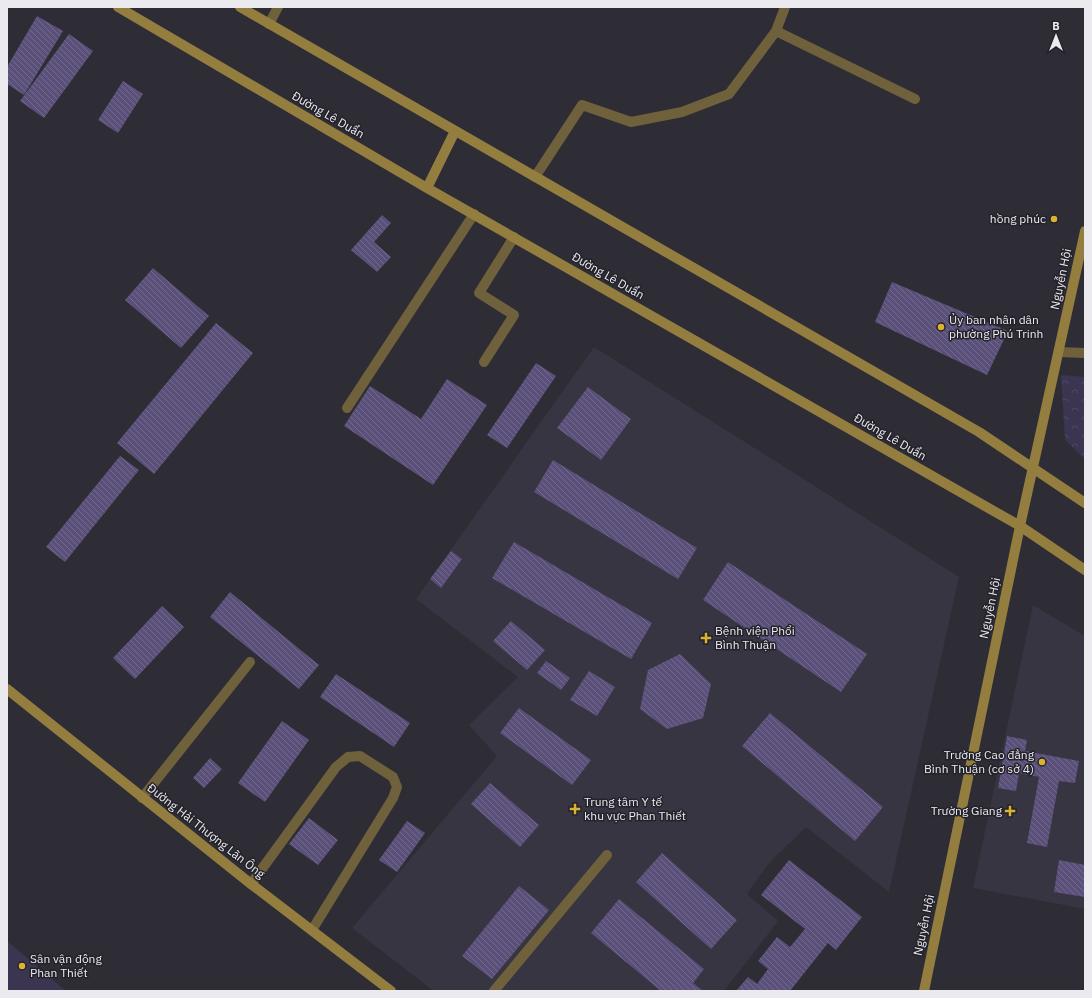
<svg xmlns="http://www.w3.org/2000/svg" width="1092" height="998" font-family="'IBM Plex Sans',sans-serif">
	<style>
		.built { fill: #383543 }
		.grass { fill: #3b3551 }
		.park { fill: url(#park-crowns) }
		.building { fill: url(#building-back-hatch) }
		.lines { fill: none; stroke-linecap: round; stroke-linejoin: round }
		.lane { stroke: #6f613b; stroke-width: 10 }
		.street { stroke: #6f613b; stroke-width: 10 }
		.secondary { stroke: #937d3f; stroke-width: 10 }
		.poi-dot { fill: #dbb333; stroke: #24222a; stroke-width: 1.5 }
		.labels { text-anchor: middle; stroke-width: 3; stroke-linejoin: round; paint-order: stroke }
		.street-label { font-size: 12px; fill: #ebeaef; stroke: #24222a }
		.poi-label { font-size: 12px; fill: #ebeaef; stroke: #24222a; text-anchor: start }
	</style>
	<defs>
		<pattern id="park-crowns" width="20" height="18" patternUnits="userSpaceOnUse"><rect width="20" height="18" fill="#3b3551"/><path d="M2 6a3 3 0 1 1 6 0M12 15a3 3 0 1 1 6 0" fill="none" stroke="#4e4962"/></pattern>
		<pattern id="building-back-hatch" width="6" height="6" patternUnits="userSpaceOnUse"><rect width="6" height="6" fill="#5a5079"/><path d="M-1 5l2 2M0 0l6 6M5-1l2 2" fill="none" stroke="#72698c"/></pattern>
	</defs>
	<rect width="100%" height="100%" fill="#2e2c34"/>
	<!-- built -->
	<path class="built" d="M594,347L959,577L889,892L806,827L770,862L747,894L778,921L724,991H434L352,928L497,756L469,725L518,677L416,599Z
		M1033,605L1085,636V909L973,888Z"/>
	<!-- grass -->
	<path class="grass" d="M7,941L66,991H7Z"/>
	<!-- park -->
	<path class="park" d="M1061,375L1085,377V459L1065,440Z"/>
	<!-- building -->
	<path class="building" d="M37,16L63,31L24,95L7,84V67Z
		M69,34L93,51L44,118L20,101Z
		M123,81L143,94L118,133L98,120Z
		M382,215L391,223L374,242L391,257L377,272L351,250Z
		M153,268L209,316L181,348L125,300Z
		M892,282L1008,331L987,375L875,322Z
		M216,323L253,353L154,474L117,443Z
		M536,363L556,376L507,448L487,435Z
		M447,379L487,405L433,485L344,426L370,386L421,419Z
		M588,387L631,419L601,460L557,428Z
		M120,456L139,470L65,562L46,547Z
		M553,460L697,548L678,579L534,492Z
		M514,542L652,623L631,659L492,578Z
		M451,551L462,559L441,588L430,579Z
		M728,562L867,654L841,692L703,600Z
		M230,592L319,665L299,689L210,617Z
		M162,606L184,627L135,679L113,658Z
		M511,621L545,650L527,670L493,641Z
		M680,654L711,684L703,718L667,729L640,709L648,670Z
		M546,661L570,678L561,690L537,673Z
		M589,671L615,687L597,716L570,700Z
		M336,674L410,723L394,747L320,697Z
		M519,708L591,760L572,785L500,733Z
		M770,713L883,807L855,841L742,746Z
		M282,721L309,740L265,802L238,783Z
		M1007,736L1027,740L1025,751L1079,761L1075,783L1059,781L1047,847L1027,843L1039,777L1019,773L1016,791L998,788Z
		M210,758L222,769L204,788L193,778Z
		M490,783L539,825L520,847L471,804Z
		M309,818L338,840L318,865L289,844Z
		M407,821L425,833L397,872L379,860Z
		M662,853L737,920L711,949L636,882Z
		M789,860L862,917L836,950L828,943L790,991H736L748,977L757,984L768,969L758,961L777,937L790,947L805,929L761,895Z
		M1059,860L1085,865V897L1054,892Z
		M519,886L549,910L492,979L462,956Z
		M619,899L704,969L693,983L703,991H661L591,933Z"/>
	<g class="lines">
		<!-- lane -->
		<path class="lane" d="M776,31L915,99
			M535,177L582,105L631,122L682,112L729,94L776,31L785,7
			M484,362L514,315L479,293L514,237
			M347,408L474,214
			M142,798L250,662
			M251,884L336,767L348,757L360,756L393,777L397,787L393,798L312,930
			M494,991L607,855"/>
		<!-- street -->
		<path class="street" d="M269,24L278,7
			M1059,352L1085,353"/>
		<!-- secondary -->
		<path class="secondary" d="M118,7L427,188L1020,526L1085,570
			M240,7L979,432L1085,503
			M427,188L455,131
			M7,689L251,884L391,991
			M924,991L1020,526L1085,231"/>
	</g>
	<!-- markers -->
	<g class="poi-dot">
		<circle cx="1054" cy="219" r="4"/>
		<circle cx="941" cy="327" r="4"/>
		<path d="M704 632h4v4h4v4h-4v4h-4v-4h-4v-4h4z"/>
		<circle cx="1042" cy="762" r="4"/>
		<path d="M573 803h4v4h4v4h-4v4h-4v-4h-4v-4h4z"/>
		<path d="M1008 805h4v4h4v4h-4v4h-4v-4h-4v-4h4z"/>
		<circle cx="22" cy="966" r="4"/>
	</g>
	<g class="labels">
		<!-- street labels -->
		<g class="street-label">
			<text transform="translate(328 115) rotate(30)" y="4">Đường Lê Duẩn</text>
			<text transform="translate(608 276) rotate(30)" y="4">Đường Lê Duẩn</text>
			<text transform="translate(1061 279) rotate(-78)" y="4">Nguyễn Hội</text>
			<text transform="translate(890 437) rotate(30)" y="4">Đường Lê Duẩn</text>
			<text transform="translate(990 608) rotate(-78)" y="4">Nguyễn Hội</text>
			<text transform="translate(206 831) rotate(38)" y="4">Đường Hải Thượng Lãn Ông</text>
			<text transform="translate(924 925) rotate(-78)" y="4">Nguyễn Hội</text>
		</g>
		<!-- poi labels -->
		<g class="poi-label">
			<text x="1046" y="223" text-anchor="end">hồng phúc</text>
			<text x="949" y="324">Ủy ban nhân dân<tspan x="949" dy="14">phường Phú Trinh</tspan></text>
			<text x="715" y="635">Bệnh viện Phổi<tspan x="715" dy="14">Bình Thuận</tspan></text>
			<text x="1034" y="759" text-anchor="end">Trường Cao đẳng<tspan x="1034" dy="14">Bình Thuận (cơ sở 4)</tspan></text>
			<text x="584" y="806">Trung tâm Y tế<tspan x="584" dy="14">khu vực Phan Thiết</tspan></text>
			<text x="1002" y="815" text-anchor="end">Trường Giang</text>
			<text x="30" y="963">Sân vận động<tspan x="30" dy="14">Phan Thiết</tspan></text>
		</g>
	</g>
	<!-- border -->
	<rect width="1092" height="998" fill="none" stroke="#ebeaef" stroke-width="16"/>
	<!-- north arrow -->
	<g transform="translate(1056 36)" stroke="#24222a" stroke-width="3" paint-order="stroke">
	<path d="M0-3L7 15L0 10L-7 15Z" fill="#ebeaef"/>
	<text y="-6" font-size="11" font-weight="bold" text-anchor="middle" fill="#ebeaef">B</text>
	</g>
</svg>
